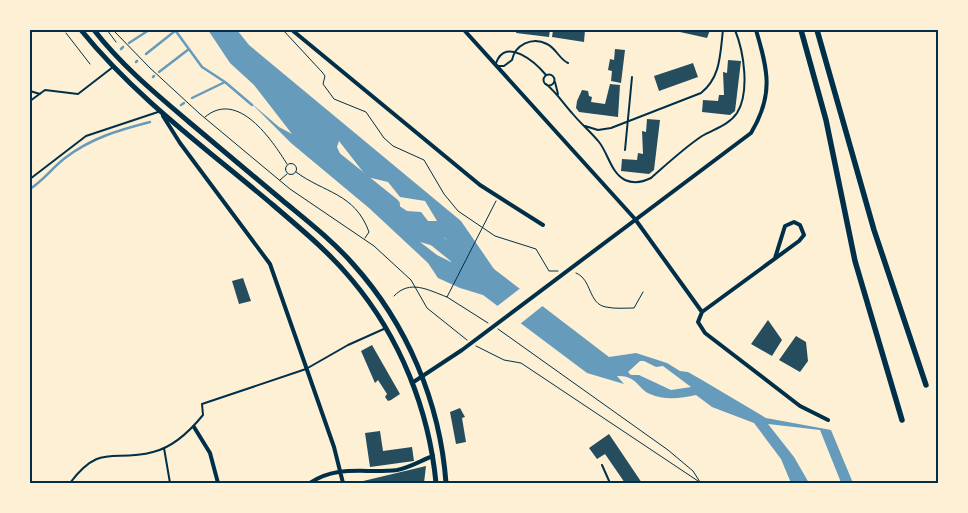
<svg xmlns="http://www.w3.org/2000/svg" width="968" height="513" font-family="'Sofia Sans Condensed',sans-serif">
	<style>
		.water { fill: #669bbc; fill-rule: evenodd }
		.pier { fill: #fdf0d5 }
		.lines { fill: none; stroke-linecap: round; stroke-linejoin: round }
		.stream { stroke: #669bbc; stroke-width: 2.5 }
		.river { stroke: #669bbc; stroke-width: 14 }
		.building { fill: #264d5e }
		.path { stroke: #003049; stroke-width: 1 }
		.service { stroke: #003049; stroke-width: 2 }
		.minor { stroke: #003049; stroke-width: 4 }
		.secondary { stroke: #003049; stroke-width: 5 }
		.trunk { stroke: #003049; stroke-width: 5.5 }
		.neatline { fill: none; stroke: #003049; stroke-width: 2 }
	</style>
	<rect width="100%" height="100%" fill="#fdf0d5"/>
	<!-- water -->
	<path class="water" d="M208,30H237L249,45L461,221L494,269L609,357L636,353L667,363L680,371L688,372L702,380L766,418L831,430L853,483H841L840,480L820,430L768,424L794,457L809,483H791L781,459L754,423L712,407L696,395C682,398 665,401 650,394C638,389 637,375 617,376L624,384L587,373L483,295L460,288L438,278L428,263L369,208L291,143L250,102L279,127L292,134L254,85L230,63ZM339,141L367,177L388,182L400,197L425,201L437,221H428L421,212L407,211L386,197L364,187L349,173L337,147ZM414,227L445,238L458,252L451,262L437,255L420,242L434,246ZM640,361H644L656,367L663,366L691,387L671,390L639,375H631L628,372Z"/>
	<!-- pier -->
	<path class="pier" d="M522,287L545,304L520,324L496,307Z"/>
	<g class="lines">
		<!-- stream -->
		<path class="stream" d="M175,30L202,67L225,82
			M129,43L149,30
			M121,49L123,47
			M146,54L175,31
			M136,62L137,61
			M159,72L189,49
			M153,77L154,76
			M192,98L225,82L252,105
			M181,105L184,103
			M30,189C44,180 52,168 65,158C91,138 119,130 150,122"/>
		<!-- river -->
		<path class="river" d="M332,156L393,205
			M410,219L469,267"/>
	</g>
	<!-- building -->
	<path class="building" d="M517,30H550L549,37L516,33Z
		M553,30H585L584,42L552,37Z
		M680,30H710L707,38L680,32Z
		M615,49L625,50L621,83L611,81L612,71L608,70L610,59L614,60Z
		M728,60L741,61L735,111L730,115L702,112L703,100L718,101L719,95H724L723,72L727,73Z
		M693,63L698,77L659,91L654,76Z
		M610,84L620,85L618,117L579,112L576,108L577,101L582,90L588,91L589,96L592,97L591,102L605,104Z
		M647,119L660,120L654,170L649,174L621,171L622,159L637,160L638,153L643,154L642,131L646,132Z
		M243,278L251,301L239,304L232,281Z
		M768,320L782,340L772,356L751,344Z
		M796,336L806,342L808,361L800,372L779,360Z
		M372,345L400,394L391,400L388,401L385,397L387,394L378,380L375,383L361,351Z
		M460,408L465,417L462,418L466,442L456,444L450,412Z
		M380,431L383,451L412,447L414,461L370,467L365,433Z
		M609,434L642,483H625L605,454L597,459L589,448Z
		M426,466L424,483H359V482Z"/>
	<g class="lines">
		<!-- path -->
		<path class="path" d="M107,30L116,42
			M113,30L150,68L200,114L290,189L374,246L411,280L427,308L467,340
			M283,30L322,72L325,76L323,84L334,99L366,112L384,138L393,146L424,160L444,194L458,211L495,236L536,249L549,271H558
			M66,33L90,64
			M205,117C238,89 272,140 287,164
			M285.5 169a5.5 5.5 0 1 1 11 0a5.5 5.5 0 1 1-11 0Z
			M296,172C324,193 355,193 369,232L365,238
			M280,180L287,174
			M576,273C592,279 588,304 606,307C615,309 625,308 634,308L643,292
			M394,296C410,279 428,290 447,297L496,201
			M447,297L488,323
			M498,329L668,450L693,471L700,482
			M476,346L504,360L521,363L701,483"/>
		<!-- service -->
		<path class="service" d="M496,63C506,36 536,63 546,75
			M498,66H504L512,60C515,45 532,36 547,44C556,48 559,59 568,63
			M543.5 80a5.5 5.5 0 1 1 11 0a5.5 5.5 0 1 1-11 0Z
			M555,82L558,94
			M546,84C557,93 563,103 572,113C580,123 591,132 599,142C608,153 611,173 625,180C634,184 643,182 651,178C667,164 684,148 702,136C714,129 729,125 737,113C750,92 744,52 735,30
			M30,91L40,94
			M30,101L45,90L78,94L113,67
			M585,126L598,130L611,128L701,93C721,77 720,54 723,30
			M625,150L632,77
			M30,179L86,136L158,112
			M164,448L170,483
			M602,465L610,483
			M70,483C101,442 113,463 153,452C174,447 190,431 203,415L202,404L306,369L348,345L386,328"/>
		<!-- minor -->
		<path class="minor" d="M292,30L480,185L543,225
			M464,30L635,219L702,312L799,241L804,235L800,225L794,222L785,226L775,258
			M163,116L180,143L270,264L334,447L343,483
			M702,312L698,322L705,333L800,406L828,420
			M412,383L462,350L751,133C774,95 768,70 756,30
			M194,427L210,453L218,483
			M310,483C338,464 366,474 397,470C409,468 422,460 433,456"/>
		<!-- secondary -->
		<path class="secondary" d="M81,30C136,98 207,149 273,205C301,229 329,252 352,280C400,337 429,410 436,483
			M94,30C121,65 156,94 189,122C220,148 251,174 282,200C306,220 332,240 353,264C407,324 440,402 446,483"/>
		<!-- trunk -->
		<path class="trunk" d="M801,30L826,120L855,261L902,420
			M817,30L874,230L926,385"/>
	</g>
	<!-- border -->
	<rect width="968" height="513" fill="none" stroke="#fdf0d5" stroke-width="62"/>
	<rect x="31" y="31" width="906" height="451" class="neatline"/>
</svg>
